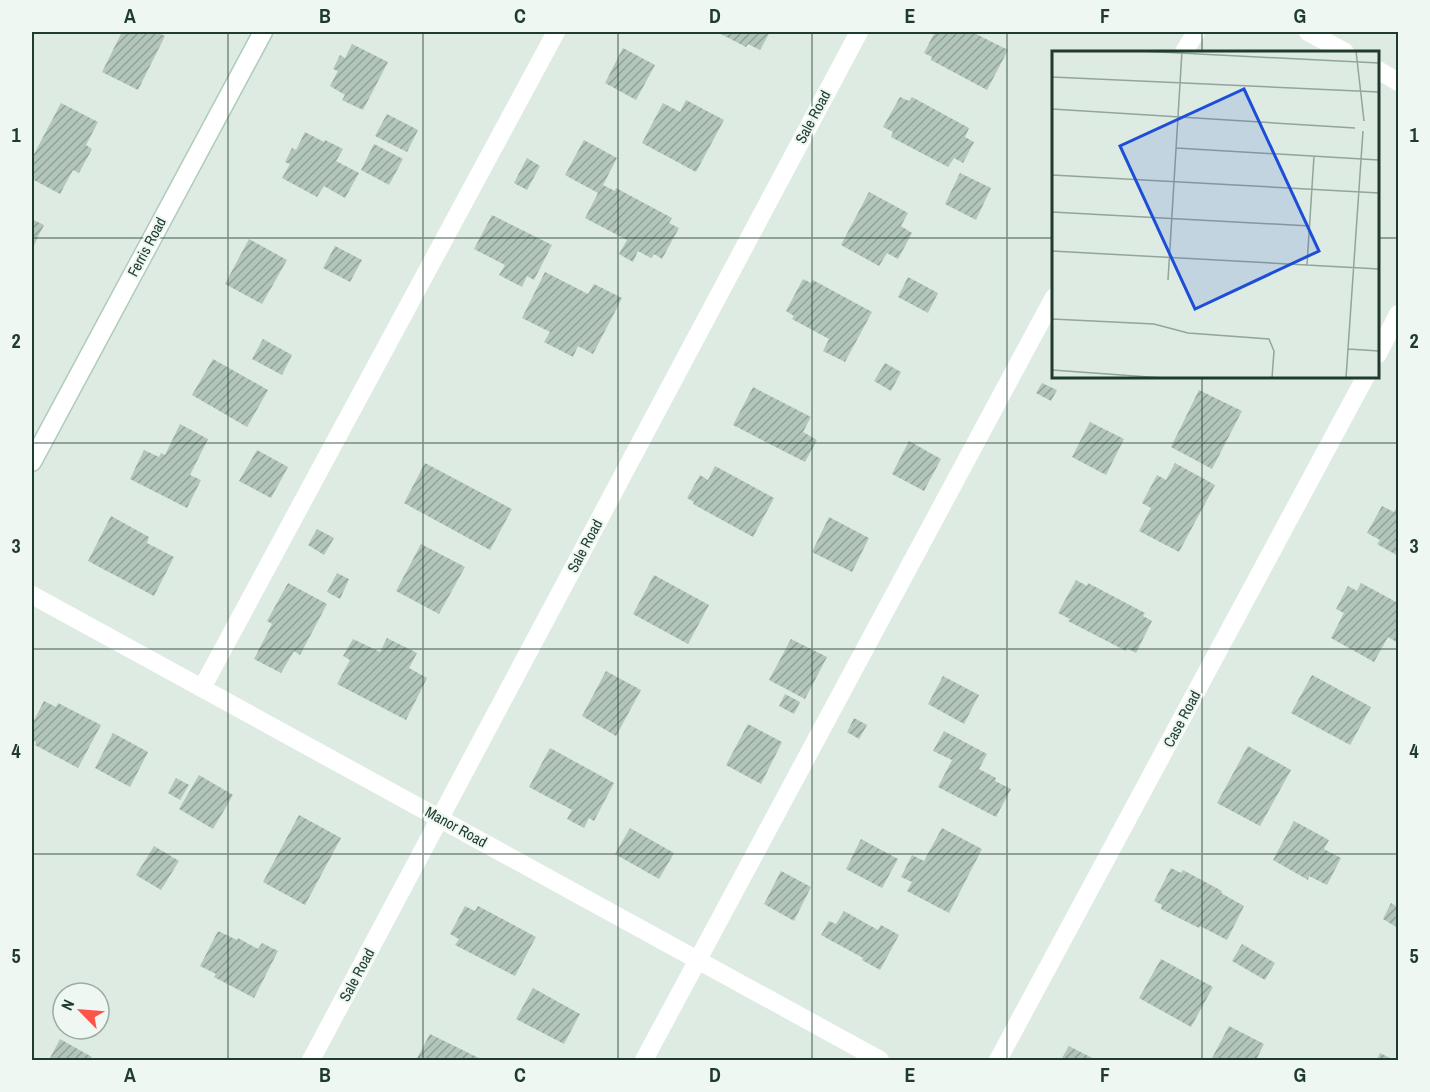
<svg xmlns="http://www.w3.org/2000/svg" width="1430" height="1092" font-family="'Archivo Narrow',sans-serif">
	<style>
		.building { fill: url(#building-hatch) }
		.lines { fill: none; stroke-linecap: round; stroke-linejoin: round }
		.secondary-casing { stroke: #b0cbbc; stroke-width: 21 }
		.lane { stroke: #fff; stroke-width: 18 }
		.street { stroke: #fff; stroke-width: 18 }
		.secondary { stroke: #fff; stroke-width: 18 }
		.grid { fill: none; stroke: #1e3b2e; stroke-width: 1.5; stroke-opacity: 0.55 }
		.labels { text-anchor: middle; stroke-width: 4.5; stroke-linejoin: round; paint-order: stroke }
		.street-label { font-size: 15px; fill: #1e3b2e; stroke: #eef7f1 }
		.inset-road { fill: none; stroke: #91a59a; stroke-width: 1.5 }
		.view { fill: #1d4ed8; fill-opacity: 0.15; stroke: #1d4ed8; stroke-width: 3 }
		.inset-edge { fill: none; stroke: #1e3b2e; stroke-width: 3 }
		.neatline { fill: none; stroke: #1e3b2e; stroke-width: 2 }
		.grid-label { font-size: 20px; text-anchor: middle; font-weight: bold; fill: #1e3b2e }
	</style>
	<defs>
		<pattern id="building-hatch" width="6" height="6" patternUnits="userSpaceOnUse" patternTransform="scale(1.5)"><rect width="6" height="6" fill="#b3c6bb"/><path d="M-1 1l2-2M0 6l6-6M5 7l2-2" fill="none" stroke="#91a298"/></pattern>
	</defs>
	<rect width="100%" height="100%" fill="#deebe2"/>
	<!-- building -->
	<path class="building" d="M122,32H157L165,36L138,90L102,72Z
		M717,32H770L760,50L748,44L746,47Z
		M935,32H972L1008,50L987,90L931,60L932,57L924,53Z
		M352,44L388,62L363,110L342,100L345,95L330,86L338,71L333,69L340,55L345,58Z
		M623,48L655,65L636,100L605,83Z
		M900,97L909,101L912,97L969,128L965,137L974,142L963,163L954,158L948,167L891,137L893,132L883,127Z
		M686,100L724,120L696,172L642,143L663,103L680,112Z
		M61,103L98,122L86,145L92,149L79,173L73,170L60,194L32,179V158Z
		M387,114L418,130L407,152L375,136Z
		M305,132L324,142L325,140L343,149L336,161L359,173L345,198L324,186L317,197L282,178L290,164L285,162L292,148L296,150Z
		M584,140L617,158L603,185L615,191L616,188L672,218L669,223L679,228L662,259L654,254L651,258L638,251L633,262L619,254L627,240L585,218L598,193L565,175Z
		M374,144L403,159L389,185L361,170Z
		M527,158L540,166L527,190L514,183Z
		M960,173L991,188L976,220L945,204Z
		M869,192L908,213L901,226L912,233L898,259L887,253L879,266L841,245Z
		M492,215L552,245L534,280L527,276L522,287L499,275L505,265L474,249Z
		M32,219L44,225L32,249Z
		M249,239L287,260L262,304L225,284Z
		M335,246L362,260L350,282L323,268Z
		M545,272L588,294L594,284L622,298L593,354L578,346L573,357L544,342L550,332L522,318Z
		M908,277L938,293L928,313L898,297Z
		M803,279L811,283L813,280L872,312L845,362L823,351L829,339L792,319L794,316L786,311Z
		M263,339L292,355L282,375L252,359Z
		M213,359L268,390L247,427L192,395Z
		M885,363L901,372L891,391L874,381Z
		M1042,383L1057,390L1051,401L1036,393Z
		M753,387L811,417L803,432L817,440L805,462L733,425Z
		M1199,390L1242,411L1212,469L1171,447Z
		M1090,422L1124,439L1106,475L1072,457Z
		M180,424L208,439L190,475L201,480L187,508L130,479L144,450L159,457L161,453L165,455Z
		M909,441L941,459L924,491L892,474Z
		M257,450L288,467L271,498L239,481Z
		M425,463L512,509L490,550L404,503Z
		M1175,463L1215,485L1179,552L1139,531L1151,508L1142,503L1157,475L1166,480Z
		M715,466L774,498L753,537L693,504L694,502L687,498L700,475L708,480Z
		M1382,506L1394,512L1397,507L1398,508V556L1377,544L1380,540L1367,533Z
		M111,516L149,537L147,543L174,557L154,596L88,561Z
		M829,517L869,538L852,572L812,552Z
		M317,529L334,538L324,555L308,545Z
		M421,544L465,567L439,614L396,591Z
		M337,573L349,579L340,599L327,592Z
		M654,575L709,605L688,644L633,614Z
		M1076,580L1087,586L1088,583L1145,613L1143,616L1152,621L1136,653L1127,648L1126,651L1068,621L1070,619L1058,613Z
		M288,583L327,604L300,655L294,651L281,673L254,659L272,624L267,621Z
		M1361,583L1398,603V643L1388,637L1374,662L1331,638L1344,613L1336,609L1348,586L1357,591Z
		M387,638L417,653L409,668L427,678L406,720L337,684L350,660L343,656L353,639L380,652Z
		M791,639L827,657L805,699L769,680Z
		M606,671L641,690L616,736L582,716Z
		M1312,675L1371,707L1350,745L1291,713Z
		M943,676L979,695L964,724L928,704Z
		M785,694L800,702L794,714L779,706Z
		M44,701L56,707L58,703L101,725L78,768L35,745L36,742L32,740V724Z
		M854,718L867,725L859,739L847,732Z
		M748,724L782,742L761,784L726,765Z
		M944,731L987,754L979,769L996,778L995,781L1011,789L996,817L938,787L952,760L933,751Z
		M113,733L148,752L130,787L95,768Z
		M1248,746L1291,770L1260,826L1217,803Z
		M550,748L614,783L594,821L589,818L584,828L567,819L572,810L529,787Z
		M199,775L233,795L213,829L179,809Z
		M176,778L189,785L180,800L168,793Z
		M299,815L341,838L305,905L263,882Z
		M1294,821L1329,840L1324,849L1341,858L1327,885L1309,876L1308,880L1273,860Z
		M630,828L674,853L659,879L615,854Z
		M942,828L982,849L949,913L907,891L912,882L901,877L912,855L924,861Z
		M861,839L898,859L882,888L846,869Z
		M154,846L179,861L161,890L136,875Z
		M1171,868L1181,873L1183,870L1222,891L1221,893L1244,906L1227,940L1200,926L1199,928L1161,909L1162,905L1154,901Z
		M781,871L811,887L794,921L764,904Z
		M1391,903L1398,907V928L1383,919Z
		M465,906L475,911L478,906L536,937L515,976L455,945L459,939L450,934Z
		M844,911L878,930L881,925L899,935L880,970L862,960L863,958L821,935L829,921L836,924Z
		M218,931L237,940L238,938L258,949L262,943L278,951L254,998L214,977L216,974L200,966Z
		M1242,944L1275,963L1265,980L1232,961Z
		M1161,959L1213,987L1191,1027L1139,998Z
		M533,988L580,1014L564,1044L516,1019Z
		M1229,1026L1264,1044L1256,1060H1211Z
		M430,1034L483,1060H416Z
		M60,1039L92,1057L89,1060H49Z
		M1069,1046L1096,1060H1061Z
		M1380,1053L1392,1059L1391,1060H1377Z"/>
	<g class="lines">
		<defs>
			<path id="secondary" d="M32,462L263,32"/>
		</defs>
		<!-- secondary casing -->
		<use href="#secondary" class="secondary-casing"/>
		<!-- lane -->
		<path class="lane" d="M1308,32L1345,52
			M1184,52L1196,32
			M1378,70L1398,82
			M202,688L556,32
			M644,1060L1054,297"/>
		<!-- street -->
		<path class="street" d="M1378,354L1398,314
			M32,595L880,1060
			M311,1060L859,32
			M998,1060L1366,376"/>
		<!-- secondary -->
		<use href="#secondary" class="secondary"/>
	</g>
	<!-- grid -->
	<path class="grid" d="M228,32V1060M423,32V1060M618,32V1060M812,32V1060M1007,32V1060M1202,32V52M32,238H1054M1378,238H1398M1202,376V1060M32,443H1398M32,649H1398M32,854H1398"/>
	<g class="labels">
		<!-- street labels -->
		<g class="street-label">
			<text transform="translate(813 117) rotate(-62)" y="5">Sale Road</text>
			<text transform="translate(147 247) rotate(-62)" y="5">Ferris Road</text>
			<text transform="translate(585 546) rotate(-62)" y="5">Sale Road</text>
			<text transform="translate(1182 719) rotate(-62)" y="5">Case Road</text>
			<text transform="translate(456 827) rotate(29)" y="5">Manor Road</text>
			<text transform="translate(357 975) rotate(-62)" y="5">Sale Road</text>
		</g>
	</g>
	<!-- overview -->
	<g transform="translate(1052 51)">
		<rect width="327" height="327" fill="#deebe2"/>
		<path class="inset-road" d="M88,0L327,12M304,0L312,70M0,26L327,41M0,58L303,77M124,97L327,109M0,124L327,142M0,161L258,175M0,200L327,218M255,214L262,105M116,229L130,0M0,268L102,273L136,282L217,288L222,300L220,327M296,298L327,300M0,319L111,327M294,327L311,80"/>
		<path class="view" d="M192,38L267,200L143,258L68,95Z"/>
		<rect width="327" height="327" class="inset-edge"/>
	</g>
	<!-- border -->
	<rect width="1430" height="1092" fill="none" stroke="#eef7f1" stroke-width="66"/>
	<!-- north arrow -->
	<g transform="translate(81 1011) rotate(295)"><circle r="28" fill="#eef7f1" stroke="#9baca3" stroke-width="1.5"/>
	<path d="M0-4.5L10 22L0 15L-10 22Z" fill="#fd544a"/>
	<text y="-9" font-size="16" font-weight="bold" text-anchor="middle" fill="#1e3b2e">N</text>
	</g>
	<rect x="33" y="33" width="1364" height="1026" class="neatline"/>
	<g class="grid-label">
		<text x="130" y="23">A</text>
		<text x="325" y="23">B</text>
		<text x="520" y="23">C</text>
		<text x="715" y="23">D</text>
		<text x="910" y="23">E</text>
		<text x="1105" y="23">F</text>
		<text x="1300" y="23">G</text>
		<text x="16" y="142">1</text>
		<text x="1414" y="142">1</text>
		<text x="16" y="348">2</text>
		<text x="1414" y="348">2</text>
		<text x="16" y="553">3</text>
		<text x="1414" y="553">3</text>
		<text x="16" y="758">4</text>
		<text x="1414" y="758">4</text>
		<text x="16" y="963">5</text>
		<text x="1414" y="963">5</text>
		<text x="130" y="1082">A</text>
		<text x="325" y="1082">B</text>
		<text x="520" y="1082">C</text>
		<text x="715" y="1082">D</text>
		<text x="910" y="1082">E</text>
		<text x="1105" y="1082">F</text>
		<text x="1300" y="1082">G</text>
	</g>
</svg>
